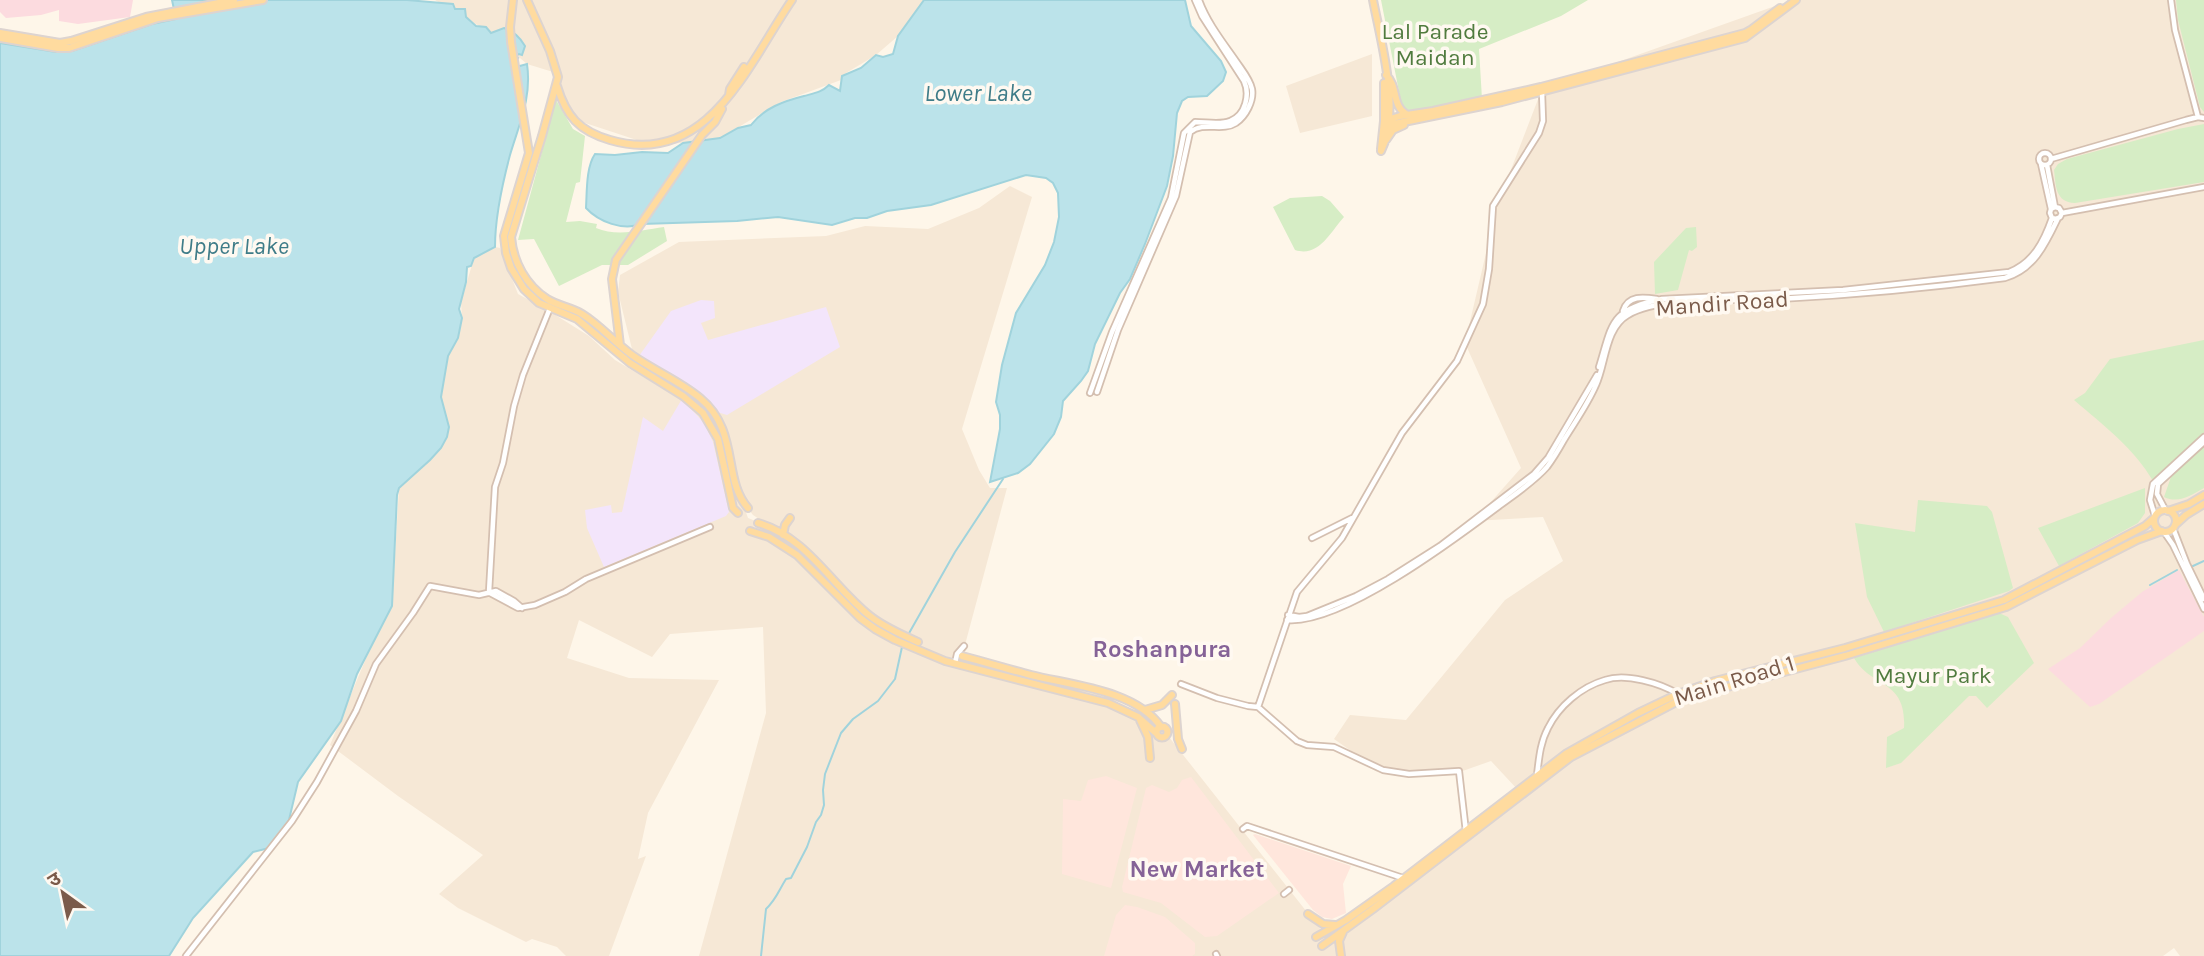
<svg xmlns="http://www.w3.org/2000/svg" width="2204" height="956" font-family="Karla,'Noto Sans Devanagari',sans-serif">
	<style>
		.residential { fill: #f6e8d6; fill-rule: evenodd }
		.commercial { fill: #ffe6dc }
		.education { fill: #f3e5fb }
		.medical { fill: #fcdbdf }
		.green { fill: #d6edc5 }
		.water { fill: #bbe3ea; stroke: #a0d3dc; stroke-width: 2 }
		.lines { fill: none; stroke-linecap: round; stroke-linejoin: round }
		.stream { stroke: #a0d3dc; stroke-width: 2 }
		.minor-casing { stroke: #d4bfb0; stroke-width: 8 }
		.major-casing { stroke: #ddd4d0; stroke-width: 10 }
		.minor { stroke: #fff; stroke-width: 4.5 }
		.major { stroke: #ffdb9f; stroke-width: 6 }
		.labels { text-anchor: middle; stroke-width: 7; stroke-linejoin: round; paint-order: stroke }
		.park-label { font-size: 23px; fill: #507b3e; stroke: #fff9f1 }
		.street-label { font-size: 23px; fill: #7b5b4a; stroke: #fff9f1 }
		.water-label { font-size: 24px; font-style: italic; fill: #3f7c88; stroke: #fff9f1 }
		.neighbourhood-label { font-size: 24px; font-weight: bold; fill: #856297; stroke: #fff9f1 }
	</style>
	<rect width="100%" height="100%" fill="#fef6e9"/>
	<!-- residential -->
	<path class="residential" d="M435,0H924L898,36L876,55L846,73L841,80L781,102L720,138L655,146L570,118L550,50L534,16L553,72L527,64L491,33Z
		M1792,0H2204V956H2180L2174,948L2163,956H699L766,713L763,627L670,634L652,657L579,620L567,658L629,678L719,680L648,813L638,859L646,856L609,956H566L557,947L532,939L526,942L458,908L439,894L483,855L398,796L330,745L374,639L392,606L399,488L449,427L441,397L448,356L459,335L462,318L461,302L474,258L495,247L500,248L518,294L549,311L589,336L615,360L699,410L736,491L714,414L632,349L618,292L620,275L679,242L826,236L865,226L928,229L979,208L1010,186L1032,197L962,429L979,470L990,488H1007L962,656L1083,687L1130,711L1154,718L1329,940L1622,725L1479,815L1518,790L1491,761L1457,773L1384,774L1334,739L1350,715L1406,720L1505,600L1563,561L1543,517L1474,521L1521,468L1465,343L1497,206L1542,89ZM742,501L753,515L800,546L828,576L773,539L750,531L758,522L748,518Z
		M1372,54V116L1300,133L1286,86Z"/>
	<!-- commercial -->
	<path class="commercial" d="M1106,776L1137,788L1111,888L1062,874L1063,799L1081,801L1088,780Z
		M1191,777L1279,893L1217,936L1205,937L1161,903L1123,892L1122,887L1146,788L1152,785L1169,792L1177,788L1182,780Z
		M1255,834L1351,866L1343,884L1346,913L1332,919L1322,917L1313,910L1253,835Z
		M1125,905L1137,907L1165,917L1195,943V954L1192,956H1104L1116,915Z"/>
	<!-- education -->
	<path class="education" d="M701,300L714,301L715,318L701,323L708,340L826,307L840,347L727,415L717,412L707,399L685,383L639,356L671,311Z
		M682,399L704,423L713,442L729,512L726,516L604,567L587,528L585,510L611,505L612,513L622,512L643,417L663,431Z"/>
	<!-- medical -->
	<path class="medical" d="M0,0H133L130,17L78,24L59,21V10L41,15L6,18L0,12Z
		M2179,570L2204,617V631L2099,704L2090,707L2048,669L2080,648L2111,618L2142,592Z"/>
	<!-- green -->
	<path class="green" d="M1381,0H1588L1561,16L1479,49L1482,99L1403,112Z
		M2176,0H2204V112L2200,107L2178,20Z
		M556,100L573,129L585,136L580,182L576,183L566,222L580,221L597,224L596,228C617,237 642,230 664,227L667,241L628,265H602L559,286L534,239L518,240Z
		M2204,124V182L2075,203C2055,202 2056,186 2054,170L2058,164L2067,159L2178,129Z
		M1322,196L1330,201L1344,217C1331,231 1319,258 1295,250L1273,207L1290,198Z
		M1696,227L1697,247L1692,251L1689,250L1678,290L1655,294L1654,262L1686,228Z
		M2204,340V434L2153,481C2134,448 2103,425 2074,400L2085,393L2110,359Z
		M2204,446V488C2191,495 2179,504 2164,497L2172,474Z
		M2145,488V513L2138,523L2059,566L2038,528Z
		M1918,500L1987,506L1992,512L2013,588L2009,591L1884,632L1867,597L1855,523L1915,532Z
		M1999,613L2008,617L2034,663L1987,708L1976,696H1969L1901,763L1886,768L1887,737L1904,728C1907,679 1871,688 1854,658Z"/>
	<!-- water -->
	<path class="water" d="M172,0H407L453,4L455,9H465L466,17L476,26L486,27L491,33L504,28C514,32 519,36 525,46L522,55L519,54L516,56L518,58L513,62L516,67L527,64C532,98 519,124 510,155C502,185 495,216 495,247L474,258L471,266L467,267L466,282L459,309L462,318L458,338L448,356L441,397L449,427L447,437L441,448L430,460L399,488L397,495L392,606L357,674L341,721L298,782L288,824L269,848L253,852L193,918L169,956H0V43L56,52L72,51L152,24L176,19Z
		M924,0H1185L1191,26L1221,61L1226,72L1223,81L1207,96L1188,97L1182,101L1177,113L1173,156L1167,186L1145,244L1130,279L1120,293L1095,344L1088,371L1081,381L1063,401L1061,417L1054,434L1030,464L1018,473L990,482L1000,429V415L996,402L1002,365L1016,313L1045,265L1054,242L1059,217L1058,193L1053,183L1046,178L1026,175L931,205L887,211L867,218H855L832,225L778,217L737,221L641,224C623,231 599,222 586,208C587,191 586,167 595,154L615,155L642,152L668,153L683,143L720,138L738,128L751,125C764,108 784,101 804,96C815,93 822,92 829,85L840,91L842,76L861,68L876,55L883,57L893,54L898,36Z"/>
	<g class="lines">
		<!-- stream -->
		<path class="stream" d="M2193,566L2204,561
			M2150,585L2177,570
			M908,635L955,552L1003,479
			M761,956L766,909C776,900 779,890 786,879L791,878L807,847L816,822L821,815L824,805L823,790L825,774L841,733L853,719L878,701L895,679L902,647"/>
		<defs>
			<path id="minor" d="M2171,0L2175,30L2198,117
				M2039 159a6 6 0 1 1 12 0a6 6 0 1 1-12 0Z
				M2051,159L2186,120L2198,117L2204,118
				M2041,164L2051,209
				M2047,165L2055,207
				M2062,213L2059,208L2055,207L2051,209L2050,213L2052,218L2056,219L2060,217L2062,213L2204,187
				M1623,311C1628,295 1643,297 1657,299
				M1599,367C1613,321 1610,310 1662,299L1843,290L2009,272C2033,263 2044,241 2052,218
				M1097,392L1118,330L1176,196L1190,132C1204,121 1222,132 1236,123C1246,116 1254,101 1252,89C1250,79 1242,70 1236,61C1222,41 1207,22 1199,0
				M1090,393L1112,332L1171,198L1184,133L1195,122C1206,122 1221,125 1230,121C1246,115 1250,94 1244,81L1202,16L1195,0
				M2166,511L2157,494L2158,484L2204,442
				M2155,516L2150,500L2153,484L2204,437
				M2173,528L2187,564L2204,599
				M2164,532L2173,545L2204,609
				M1312,538L1352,518
				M489,592L495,487L503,463L514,406L523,375L550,308
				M490,593L518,608L535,605L565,592L586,579L710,527
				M1288,615L1299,617L1307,616L1356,596L1388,579L1440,546L1534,474L1548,458L1597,375
				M1287,620C1341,625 1454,540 1498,507C1514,495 1534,482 1547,467C1553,459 1559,449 1564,440C1575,422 1588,404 1596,385C1606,364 1605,328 1628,315C1658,296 1741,301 1779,299C1855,295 1930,288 2005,278C2034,270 2046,243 2058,218
				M955,663L957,654L964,646
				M1181,684L1217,698L1248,706L1258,707L1297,741L1307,745L1334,747L1383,770L1409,774L1459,771L1466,832
				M1258,707L1297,592L1342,538L1402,433L1457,361L1483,304L1489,269L1493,206L1539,133L1543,121L1542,92
				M1537,775C1539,759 1540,743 1548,728C1559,706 1581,687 1605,680C1626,673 1660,683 1678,694
				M1243,829L1247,826L1403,878
				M1284,894L1289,890
				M1216,954L1217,956
				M186,956L292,821L317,782L356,711L376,664L413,613L430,586L479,595L496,591L514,601L522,608"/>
			<path id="major" d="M513,0L510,27L511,42L529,153L504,236L506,253L511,268L524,289L539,303L577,319L630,363L683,396L703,413L718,439L733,508L738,513
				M527,0L550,51L558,77L542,136L511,237C513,262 526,285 547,299C558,306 571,307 582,314C600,325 614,342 632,355C653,370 680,381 700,398C740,431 722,479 748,508
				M1373,0C1381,42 1401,111 1381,151
				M0,33L60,43L71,41L146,17L234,0
				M0,38L58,48H69L158,18L263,0
				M1386,75C1398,86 1392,106 1406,114
				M557,86C566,116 579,131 610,140C708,169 748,64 792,0
				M729,95L730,89L744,67
				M1384,121L1400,116L1433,111L1541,87L1745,33L1752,29L1780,8
				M1384,126L1502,102L1745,38L1796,0
				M1386,140L1393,130L1404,125
				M1381,149L1384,121V83
				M620,345L612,279L616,260L702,135L715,122L722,109
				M2154 521a11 11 0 1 1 22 0a11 11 0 1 1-22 0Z
				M2168,511L2189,504L2204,495
				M758,523C807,537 832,586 870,616C884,627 902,635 918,642
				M2175,525L2186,515L2204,504
				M750,531L769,537L797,555L860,618L875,629L895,640L945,661L1108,703L1138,717L1156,733
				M783,535L785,525L790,518
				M962,656C985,662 1008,669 1031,675C1071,685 1136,690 1161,727
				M1175,704L1178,739L1182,749
				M1145,710L1162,705L1172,695
				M1140,720L1148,737L1150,758
				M1156.5 732a5.5 5.5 0 1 1 11 0a5.5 5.5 0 1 1-11 0Z
				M1308,914L1323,924L1335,925
				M1316,937L1346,920L1394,886L1567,753L1638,713L1678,694L1715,681L1845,648L2004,600L2145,526L2154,518
				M1322,946L1373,909L1571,757L1682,699L1845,656L2006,607L2137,540L2162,531
				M1341,956L1339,941L1343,932"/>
		</defs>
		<!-- minor casing -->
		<use href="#minor" class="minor-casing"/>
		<!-- major casing -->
		<use href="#major" class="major-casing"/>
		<!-- minor -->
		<use href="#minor" class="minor"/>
		<!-- major -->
		<use href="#major" class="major"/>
	</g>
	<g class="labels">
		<!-- park labels -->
		<g class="park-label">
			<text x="1435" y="39">Lal Parade<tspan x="1435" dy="26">Maidan</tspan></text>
			<text x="1933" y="683">Mayur Park</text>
		</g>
		<!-- street labels -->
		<g class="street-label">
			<text transform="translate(1722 303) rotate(-4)" y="8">Mandir Road</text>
			<text transform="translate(1734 680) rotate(-17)" y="8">Main Road 1</text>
		</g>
		<!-- water labels -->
		<g class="water-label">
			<text x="978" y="101">Lower Lake</text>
			<text x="234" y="254">Upper Lake</text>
		</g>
		<!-- neighbourhood labels -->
		<g class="neighbourhood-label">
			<text x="1162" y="657">Roshanpura</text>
			<text x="1197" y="877">New Market</text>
		</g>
	</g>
	<!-- north arrow -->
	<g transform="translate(63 893) rotate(327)" stroke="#fff9f1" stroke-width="5" paint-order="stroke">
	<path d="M0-5L12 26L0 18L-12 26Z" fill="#7b5b4a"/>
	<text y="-10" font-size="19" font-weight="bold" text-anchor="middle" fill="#7b5b4a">उ</text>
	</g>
</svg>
